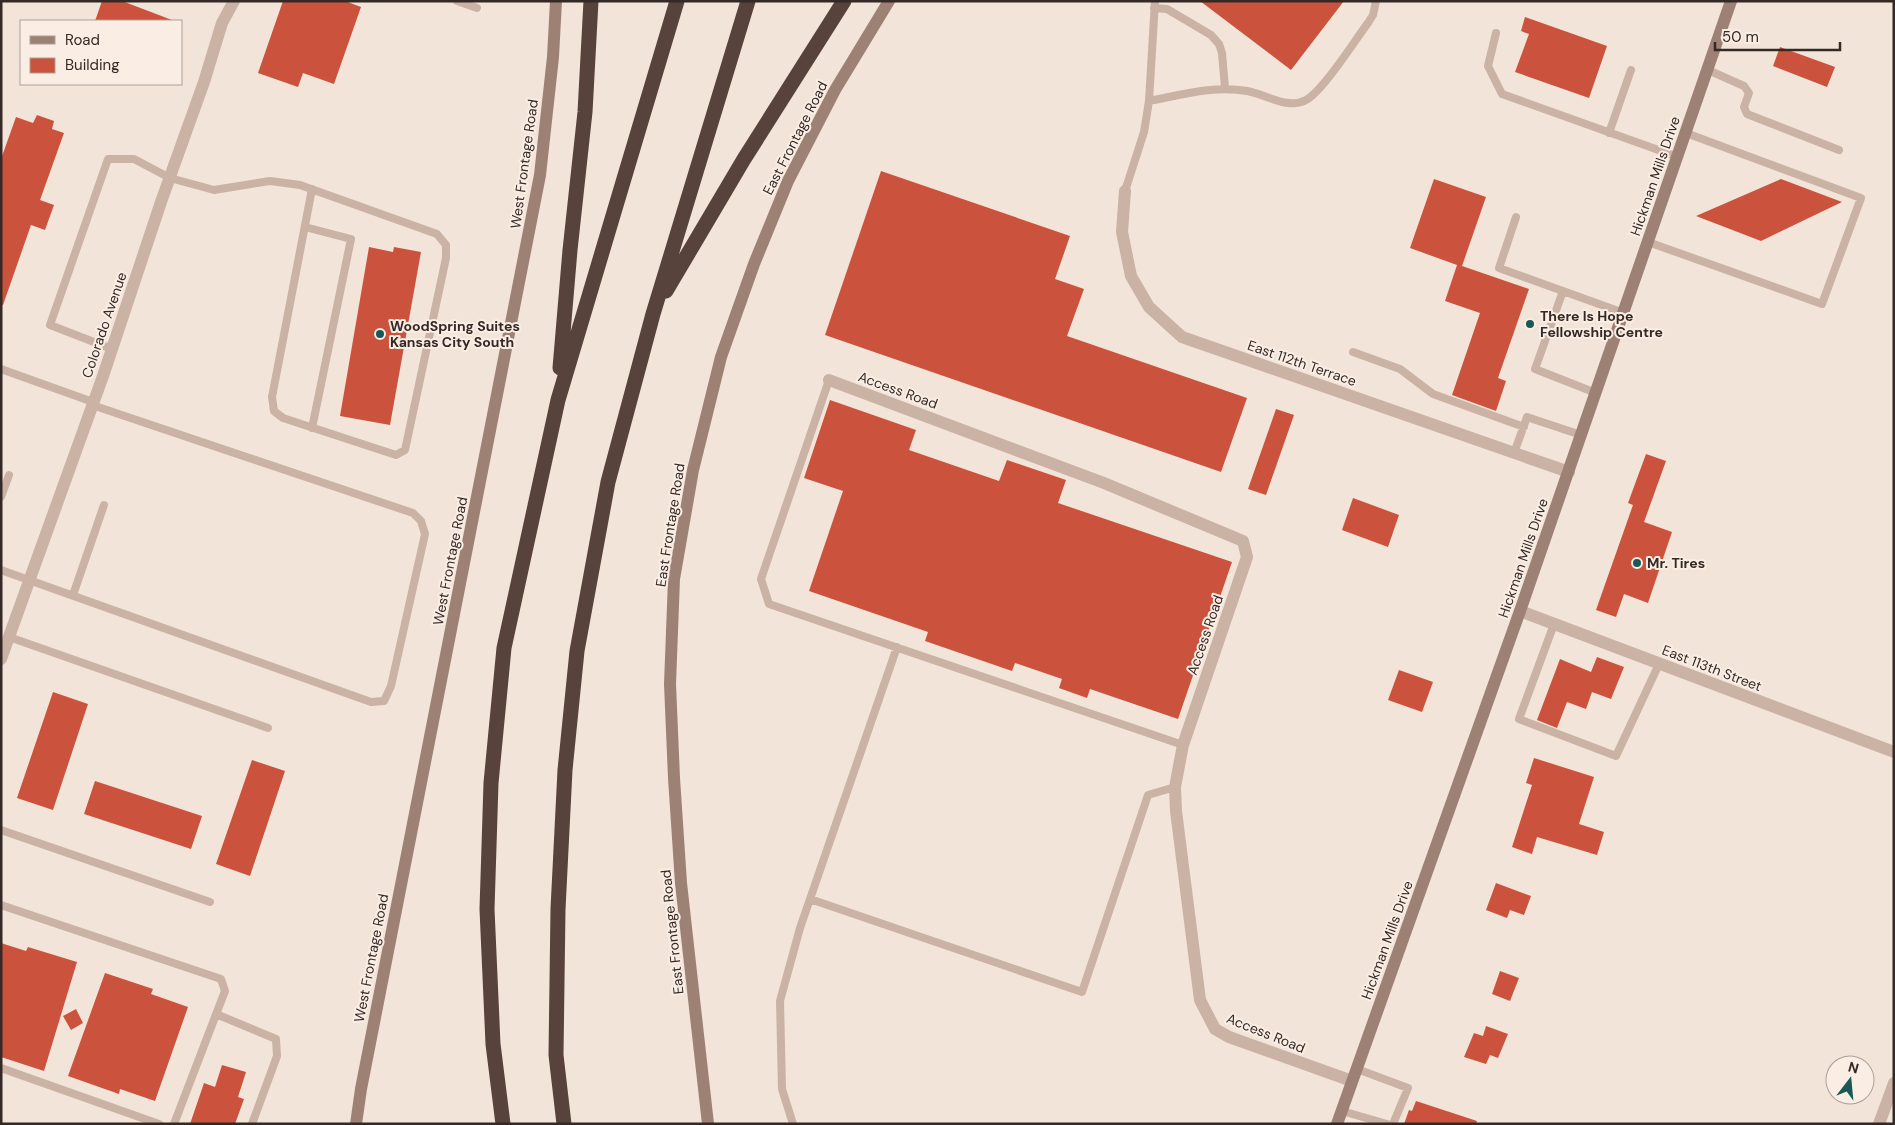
<svg xmlns="http://www.w3.org/2000/svg" width="1895" height="1125" font-family="'DM Sans',sans-serif">
	<style>
		.building { fill: #cb533d }
		.lines { fill: none; stroke-linecap: round; stroke-linejoin: round }
		.lane { stroke: #cab2a4; stroke-width: 8 }
		.street { stroke: #cab2a4; stroke-width: 12 }
		.secondary { stroke: #9e8175; stroke-width: 12 }
		.highway { stroke: #57423c; stroke-width: 15 }
		.poi-dot { fill: #1a5857; stroke: #faeee4; stroke-width: 2 }
		.labels { text-anchor: middle; stroke-width: 4; stroke-linejoin: round; paint-order: stroke }
		.street-label { font-size: 14px; fill: #352926; stroke: #faeee4 }
		.poi-label { font-size: 14px; font-weight: bold; fill: #352926; stroke: #faeee4; text-anchor: start }
	</style>
	<rect width="100%" height="100%" fill="#f2e4d8"/>
	<!-- building -->
	<path class="building" d="M102,1H122L172,20V21H95Z
		M283,1H345L361,7L334,84L303,73L298,87L258,73Z
		M1200,1H1344L1291,70Z
		M1525,17L1607,46L1589,98L1515,72L1529,34L1521,31Z
		M1780,47L1835,67L1827,87L1773,66Z
		M37,115L54,121L52,129L64,133L40,200L54,205L45,230L31,225L3,305H1V159L16,117L33,123Z
		M881,171L1070,236L1055,279L1084,289L1067,336L1247,398L1221,472L825,335Z
		M1434,179L1486,197L1462,266L1529,289L1498,378L1506,381L1496,411L1452,395L1480,313L1445,301L1457,265L1410,248Z
		M1781,179L1842,202L1761,241L1696,216Z
		M369,247L393,252L394,247L421,252L390,425L340,416Z
		M830,400L916,430L909,450L999,481L1007,460L1066,480L1058,503L1232,562L1178,719L1090,689L1087,698L1059,688L1062,679L1015,663L1012,671L925,641L928,632L809,591L843,491L804,478Z
		M1276,409L1294,415L1266,495L1248,489Z
		M1646,454L1666,461L1644,522L1672,532L1648,603L1624,594L1616,617L1596,610L1633,505L1628,503Z
		M1353,498L1399,515L1388,547L1342,530Z
		M1597,657L1624,667L1611,699L1592,692L1586,709L1567,702L1557,728L1537,720L1560,659L1591,672Z
		M1399,670L1433,682L1422,712L1388,700Z
		M53,692L88,704L53,810L17,798Z
		M1534,758L1594,777L1579,824L1604,832L1597,855L1537,837L1532,854L1512,847L1532,785L1526,783Z
		M252,760L285,771L250,876L216,864Z
		M95,781L202,816L191,849L84,814Z
		M1496,883L1531,896L1524,915L1510,910L1507,918L1486,910Z
		M1,943L26,951L28,947L77,962L44,1071L1,1057Z
		M1500,971L1519,978L1510,1001L1492,994Z
		M105,973L153,989L151,994L188,1007L155,1101L120,1089L119,1094L68,1076Z
		M76,1009L83,1023L71,1030L63,1016Z
		M1486,1026L1508,1034L1498,1058L1490,1055L1486,1064L1464,1057L1474,1033L1483,1036Z
		M222,1065L246,1072L238,1097L244,1099L235,1124H190L204,1083L215,1087Z
		M1416,1101L1477,1121L1476,1124H1404L1409,1110L1412,1111Z"/>
	<g class="lines">
		<!-- lane -->
		<path class="lane" d="M457,1L477,8
			M1154,8L1167,9L1211,35L1219,44L1222,53L1225,88
			M1496,33L1488,66L1502,94L1678,157
			M1708,70L1744,86L1749,93L1744,107L1747,114L1839,150
			M1149,101C1181,95 1214,85 1247,91C1265,94 1288,110 1306,100C1323,91 1355,40 1368,23L1373,15L1376,1
			M1609,133L1631,70
			M1125,191L1144,132L1149,101L1155,1
			M1516,217L1499,268L1624,313
			M305,227L351,239L312,428
			M1648,242L1822,304L1861,198L1686,133
			M1563,291L1535,369L1596,393
			M112,349L50,325L108,159H134L170,178L214,190L270,181L300,185L437,234L446,245V258L405,450L396,455L283,418L274,411L272,397L312,189
			M1353,352L1400,369L1433,394L1524,427
			M1,369L93,402
			M829,380L761,579L769,604L1183,745
			M1514,453L1527,417L1581,435
			M1,497L9,475
			M1,570L371,702L384,701L391,686L425,534L421,521L413,513L92,405
			M73,595L104,505
			M1554,624L1519,719L1616,756L1659,664
			M9,637L268,728
			M1,830L210,902
			M810,899L1082,992L1148,795L1175,787
			M1,905L221,979L225,991L174,1124
			M216,1014L276,1039L277,1056L252,1124
			M1,1068L159,1124
			M1357,1069L1408,1088L1393,1124
			M1342,1111L1387,1124
			M793,1124L782,1089L780,1001L800,928L897,647"/>
		<!-- street -->
		<path class="street" d="M1125,191L1122,232L1131,276L1149,307L1182,337L1569,472
			M829,380L1104,483L1243,541L1247,557L1183,745L1175,787L1176,811L1200,1000L1215,1029L1229,1037L1352,1081
			M1520,611L1894,752
			M1,659L103,376L162,199L204,82L222,23L234,1
			M1879,1124L1894,1083"/>
		<!-- secondary -->
		<path class="secondary" d="M356,1124L361,1089L540,175L553,57L556,1
			M708,1124L681,883L674,778L670,684L674,579L693,470L721,357L754,264L788,181L835,90L889,1
			M1337,1124L1520,611L1731,1"/>
		<!-- highway -->
		<path class="highway" d="M666,291L744,159L844,1
			M560,368L570,250L585,112L591,1
			M503,1124L493,1044L487,909L491,783L504,648L558,400L677,1
			M564,1124L556,1055L558,909L565,770L577,651L608,482L653,314L748,1"/>
	</g>
	<!-- markers -->
	<g class="poi-dot">
		<circle cx="1530" cy="324" r="5"/>
		<circle cx="380" cy="334" r="5"/>
		<circle cx="1637" cy="563" r="5"/>
	</g>
	<g class="labels">
		<!-- street labels -->
		<g class="street-label">
			<text transform="translate(795 138) rotate(-63)" y="5">East Frontage Road</text>
			<text transform="translate(524 164) rotate(-82)" y="5">West Frontage Road</text>
			<text transform="translate(1655 176) rotate(-71)" y="5">Hickman Mills Drive</text>
			<text transform="translate(104 325) rotate(-71)" y="5">Colorado Avenue</text>
			<text transform="translate(1302 363) rotate(19)" y="5">East 112th Terrace</text>
			<text transform="translate(898 390) rotate(20)" y="5">Access Road</text>
			<text transform="translate(670 525) rotate(-81)" y="5">East Frontage Road</text>
			<text transform="translate(1523 558) rotate(-71)" y="5">Hickman Mills Drive</text>
			<text transform="translate(450 561) rotate(-79)" y="5">West Frontage Road</text>
			<text transform="translate(1205 635) rotate(-71)" y="5">Access Road</text>
			<text transform="translate(1712 668) rotate(21)" y="5">East 113th Street</text>
			<text transform="translate(672 932) rotate(-96)" y="5">East Frontage Road</text>
			<text transform="translate(1387 940) rotate(-70)" y="5">Hickman Mills Drive</text>
			<text transform="translate(371 958) rotate(-79)" y="5">West Frontage Road</text>
			<text transform="translate(1266 1033) rotate(22)" y="5">Access Road</text>
		</g>
		<!-- poi labels -->
		<g class="poi-label">
			<text x="1540" y="321">There Is Hope<tspan x="1540" dy="16">Fellowship Centre</tspan></text>
			<text x="390" y="331">WoodSpring Suites<tspan x="390" dy="16">Kansas City South</tspan></text>
			<text x="1647" y="568">Mr. Tires</text>
		</g>
	</g>
	<!-- border -->
	<rect width="1895" height="1125" fill="none" stroke="#352926" stroke-width="5"/>
	<!-- legend -->
	<rect x="20" y="20" width="162" height="65" fill="#faeee4" stroke="#ab9f98"/>
	<rect x="30" y="36" width="25" height="8" fill="#9e8175" stroke="#ab9f98"/>
	<text x="65" y="45" font-size="15" fill="#352926">Road</text>
	<rect x="30" y="58" width="25" height="15" fill="#cb533d" stroke="#ab9f98"/>
	<text x="65" y="70" font-size="15" fill="#352926">Building</text>
	<!-- north arrow -->
	<g transform="translate(1850 1080) rotate(16)"><circle r="24" fill="#faeee4" stroke="#ab9f98"/>
	<path d="M0-4L9 19L0 12L-9 19Z" fill="#1a5857"/>
	<text y="-8" font-size="14" font-weight="bold" text-anchor="middle" fill="#352926">N</text>
	</g>
	<!-- scale -->
	<path d="M1715 42v8h125v-8" fill="none" stroke="#352926" stroke-width="2.5"/>
	<text x="1722" y="42" font-size="15" fill="#352926" stroke="#faeee4" stroke-width="4" paint-order="stroke">50 m</text>
</svg>
